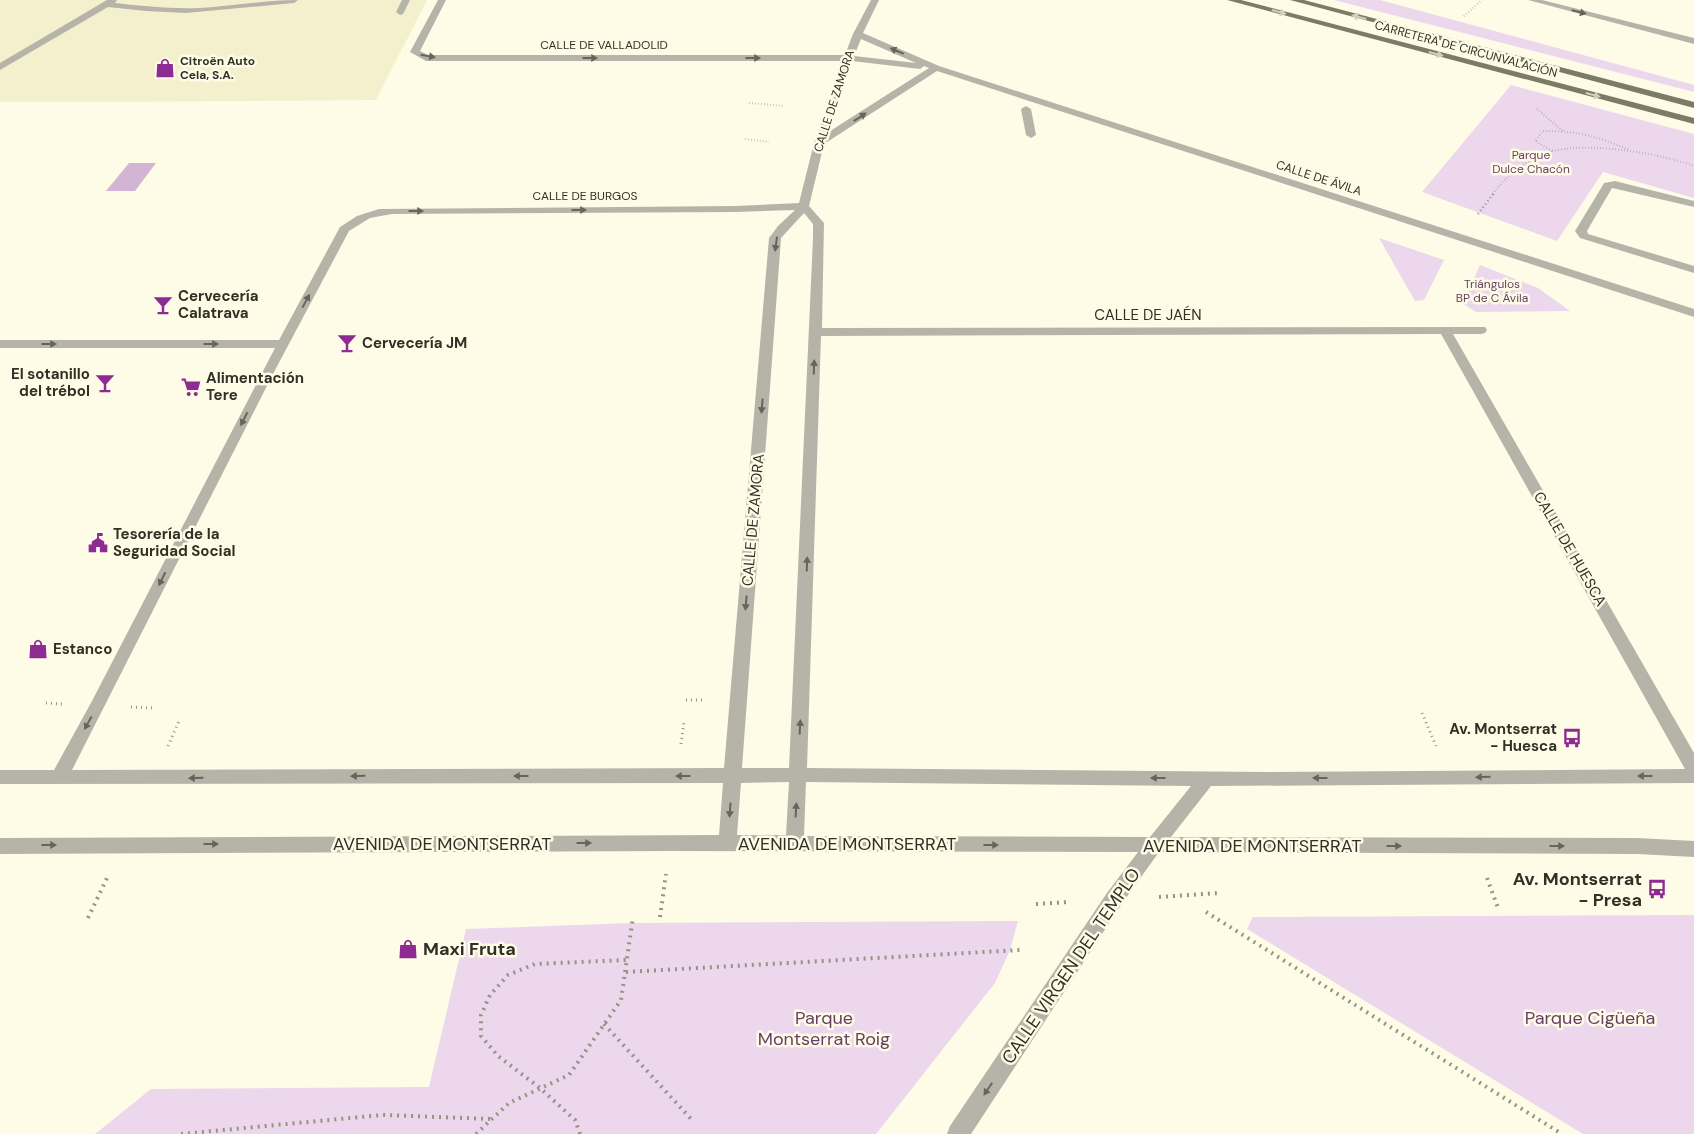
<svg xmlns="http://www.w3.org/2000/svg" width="1694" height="1134" font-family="'DM Sans',sans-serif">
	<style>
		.built { fill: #f4f0ce }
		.green { fill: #ecd7ed }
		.water { fill: #d2b5d3 }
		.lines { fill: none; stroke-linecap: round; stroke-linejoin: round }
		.path-far3 { stroke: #959484; stroke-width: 2; stroke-dasharray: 0.5 2.5; stroke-linecap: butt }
		.path-far2 { stroke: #959484; stroke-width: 2.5; stroke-dasharray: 1 3; stroke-linecap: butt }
		.path-far1 { stroke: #959484; stroke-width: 3; stroke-dasharray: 1 4; stroke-linecap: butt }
		.path { stroke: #959484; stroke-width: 4; stroke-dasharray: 2 5; stroke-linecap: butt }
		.minor { fill: #b6b4a9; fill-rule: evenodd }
		.major { fill: #7d7a66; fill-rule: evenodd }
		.oneway { fill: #d1ceba }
		.oneway2 { fill: #66655a }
		.labels { text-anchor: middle; stroke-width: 5; stroke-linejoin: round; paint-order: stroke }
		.far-street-label { font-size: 12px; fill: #313026; stroke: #fefce7 }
		.far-poi-label { font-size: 12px; font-weight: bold; fill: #313026; stroke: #fefce7; text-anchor: start }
		.far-park-label { font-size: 12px; fill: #663e67; stroke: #fefce7 }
		.poi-label { font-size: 15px; font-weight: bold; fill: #313026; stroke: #fefce7; text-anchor: start }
		.street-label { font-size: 15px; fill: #313026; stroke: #fefce7 }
		.near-street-label { font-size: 18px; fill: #313026; stroke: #fefce7 }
		.near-poi-label { font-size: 18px; font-weight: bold; fill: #313026; stroke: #fefce7; text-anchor: end }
		.near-park-label { font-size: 18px; fill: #663e67; stroke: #fefce7 }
	</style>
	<rect width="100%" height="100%" fill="#fefce7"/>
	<!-- built -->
	<path class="built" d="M0,0H427L376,100L103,102H0Z"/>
	<!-- green -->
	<path class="green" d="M1334,0H1380L1694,85V92Z
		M1511,85L1694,134V198L1603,172L1557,241L1422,192Z
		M1379,238L1444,260L1424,300L1415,301Z
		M1480,265L1538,288L1570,311L1476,312L1463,304Z
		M1694,915V1134H1583L1247,929L1253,917Z
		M1018,921L1010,950L995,983L876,1134H95L151,1089L429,1087L466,929L632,923Z"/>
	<!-- water -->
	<path class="water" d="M129,163H156L135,191H106Z"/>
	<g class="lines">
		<!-- path-far3 -->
		<path class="path-far3" d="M1464,16L1482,0
			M749,103L785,106
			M1537,109L1563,131
			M745,139L769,142
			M1552,151L1535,141L1543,131C1577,131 1598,136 1629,150
			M1493,194C1506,175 1528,158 1550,152C1587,141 1658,153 1694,166"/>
		<!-- path-far2 -->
		<path class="path-far2" d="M1478,214L1494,193"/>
		<!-- path-far1 -->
		<path class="path-far1" d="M686,700H705
			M46,703L63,704
			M131,707L154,708
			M1422,713L1436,746
			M681,744L684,722
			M168,746L179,721"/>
		<!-- path -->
		<path class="path" d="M1487,878L1498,908
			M1159,897L1219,893
			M1036,904L1070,902
			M1206,912L1562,1134
			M660,917L666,874
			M88,918L107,878
			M626,972L1020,950
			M604,1024L692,1120
			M181,1134L382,1115L493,1119
			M476,1134L509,1103L569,1075L621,1000L633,917
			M580,1134L575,1120L540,1088L498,1056L481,1036V1015L490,995L508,975L535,964L626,960"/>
		<!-- minor -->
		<path class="minor" d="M107,0H117L115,3C142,6 171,9 199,8C232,6 265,0 298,0L294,3L186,13L146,11L108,7L0,70V63Z
			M402,0H410L403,14L400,15L396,12Z
			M438,0H446L420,51L428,55H845L853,34L871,0H879L863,33L939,66L1694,309V317L937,71L824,144L809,206L824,223L822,328L1485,327L1487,330L1485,333L1481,334H1453L1694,753V783L1211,786L1171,837L1637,838L1694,841V857L1637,854L1159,852L1121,905L971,1134H947L950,1126L1107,893L1138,852L669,851L0,854V838L719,835L723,783L0,784V770H54L92,701L275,348H0V340H279L340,227L357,216L379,209L736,206L799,203L814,143L843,61H426L410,52ZM861,39L916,63L854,56ZM852,61L920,69L924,66L929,68L827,133ZM795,210L778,226L769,238L724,768L72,770L274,372L349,231L370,218L392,214L736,212ZM804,213L813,224V238L789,768H742L781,238ZM1441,334L1685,769L1267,772L807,768L821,336ZM789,782L786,835H737L741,783ZM806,782L1191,786L1150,837L804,836Z
			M1528,0H1542L1694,38V44Z
			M1026,106L1031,109L1036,135L1031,138L1026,135L1021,109Z
			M1615,181L1694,201V207L1612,188L1587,231L1588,234L1694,266V273L1580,238L1575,231L1603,185L1604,183Z"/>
		<!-- major -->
		<path class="major" d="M1227,0H1241L1694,118V124Z
			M1290,0H1304L1694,102V108Z"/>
	</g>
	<!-- one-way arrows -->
	<defs><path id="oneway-solid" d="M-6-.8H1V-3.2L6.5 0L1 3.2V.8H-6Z" transform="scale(1.25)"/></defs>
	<g class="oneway">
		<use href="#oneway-solid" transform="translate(1279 12) rotate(15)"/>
		<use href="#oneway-solid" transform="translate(1359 17) rotate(-165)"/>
		<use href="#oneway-solid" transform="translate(1436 54) rotate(15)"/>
		<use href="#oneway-solid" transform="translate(1593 95) rotate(15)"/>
	</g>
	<g class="oneway2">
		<use href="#oneway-solid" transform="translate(1579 12) rotate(14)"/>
		<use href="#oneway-solid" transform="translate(897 51) rotate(-157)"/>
		<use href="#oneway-solid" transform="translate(428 56) rotate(10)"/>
		<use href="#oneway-solid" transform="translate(590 58)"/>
		<use href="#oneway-solid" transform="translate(753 58)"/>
		<use href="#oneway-solid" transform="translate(860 117) rotate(-33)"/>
		<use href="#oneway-solid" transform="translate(579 210)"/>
		<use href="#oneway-solid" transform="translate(416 211)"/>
		<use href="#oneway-solid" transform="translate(776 244) rotate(98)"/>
		<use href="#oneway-solid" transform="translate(306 301) rotate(-62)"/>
		<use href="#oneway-solid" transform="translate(49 344)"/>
		<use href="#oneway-solid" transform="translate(211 344)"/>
		<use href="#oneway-solid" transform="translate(814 367) rotate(-88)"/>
		<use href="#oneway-solid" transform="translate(762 406) rotate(95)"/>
		<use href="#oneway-solid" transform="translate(244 419) rotate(117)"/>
		<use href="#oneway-solid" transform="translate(807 564) rotate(-88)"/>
		<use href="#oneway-solid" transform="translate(162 579) rotate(117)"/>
		<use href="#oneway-solid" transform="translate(746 603) rotate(95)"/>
		<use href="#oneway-solid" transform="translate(88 723) rotate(119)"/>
		<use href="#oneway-solid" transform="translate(800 727) rotate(-87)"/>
		<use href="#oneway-solid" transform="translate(358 776) rotate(179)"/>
		<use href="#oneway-solid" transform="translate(521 776) rotate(-180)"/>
		<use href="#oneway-solid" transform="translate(683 776) rotate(180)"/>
		<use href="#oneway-solid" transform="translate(1645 776) rotate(-180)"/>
		<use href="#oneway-solid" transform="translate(1483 777) rotate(179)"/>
		<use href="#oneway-solid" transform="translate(196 778) rotate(179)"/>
		<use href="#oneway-solid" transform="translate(1158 778) rotate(-180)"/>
		<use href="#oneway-solid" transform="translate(1320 778) rotate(180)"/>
		<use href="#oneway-solid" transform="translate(730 810) rotate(94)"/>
		<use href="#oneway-solid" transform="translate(796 810) rotate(-87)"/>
		<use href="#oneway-solid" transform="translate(584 843)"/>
		<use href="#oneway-solid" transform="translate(211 844)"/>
		<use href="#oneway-solid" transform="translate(49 845)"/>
		<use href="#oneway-solid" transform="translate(991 845)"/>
		<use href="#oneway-solid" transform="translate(1394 846)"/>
		<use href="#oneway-solid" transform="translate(1557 846)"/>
		<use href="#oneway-solid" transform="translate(988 1089) rotate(124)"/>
	</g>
	<!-- icons -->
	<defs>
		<symbol id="shop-bare" viewBox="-9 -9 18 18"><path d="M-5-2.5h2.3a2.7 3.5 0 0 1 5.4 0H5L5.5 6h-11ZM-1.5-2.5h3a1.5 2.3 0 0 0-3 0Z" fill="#8d2b93" stroke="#fefce7" stroke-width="2.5" paint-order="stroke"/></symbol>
		<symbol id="bar-bare" viewBox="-9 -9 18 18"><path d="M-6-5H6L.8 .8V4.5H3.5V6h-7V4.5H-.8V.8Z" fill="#8d2b93" stroke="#fefce7" stroke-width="2.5" paint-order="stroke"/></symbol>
		<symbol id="supermarket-bare" viewBox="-9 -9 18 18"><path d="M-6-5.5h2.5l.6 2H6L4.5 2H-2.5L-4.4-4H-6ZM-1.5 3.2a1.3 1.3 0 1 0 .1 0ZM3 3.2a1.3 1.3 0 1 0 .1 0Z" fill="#8d2b93" stroke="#fefce7" stroke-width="2.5" paint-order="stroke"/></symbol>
		<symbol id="civic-bare" viewBox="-9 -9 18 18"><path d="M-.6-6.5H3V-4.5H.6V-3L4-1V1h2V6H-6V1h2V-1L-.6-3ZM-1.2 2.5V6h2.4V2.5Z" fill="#8d2b93" stroke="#fefce7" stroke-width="2.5" paint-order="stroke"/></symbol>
		<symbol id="bus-bare" viewBox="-9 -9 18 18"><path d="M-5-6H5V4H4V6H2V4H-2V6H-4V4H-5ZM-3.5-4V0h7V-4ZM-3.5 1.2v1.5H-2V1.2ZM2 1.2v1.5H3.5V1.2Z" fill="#8d2b93" stroke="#fefce7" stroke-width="2.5" paint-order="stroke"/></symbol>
	</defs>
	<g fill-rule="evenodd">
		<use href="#shop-bare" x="151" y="54" width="28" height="28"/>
		<use href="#bar-bare" x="149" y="291" width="28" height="28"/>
		<use href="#bar-bare" x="333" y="329" width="28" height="28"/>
		<use href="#bar-bare" x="91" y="369" width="28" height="28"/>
		<use href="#supermarket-bare" x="177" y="373" width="28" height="28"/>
		<use href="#civic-bare" x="84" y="529" width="28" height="28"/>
		<use href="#shop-bare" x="24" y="635" width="28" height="28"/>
		<use href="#bus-bare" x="1558" y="724" width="28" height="28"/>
		<use href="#bus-bare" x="1643" y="875" width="28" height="28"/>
		<use href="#shop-bare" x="394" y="935" width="28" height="28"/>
	</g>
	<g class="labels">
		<!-- far-street labels -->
		<g class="far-street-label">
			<text x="604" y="49">CALLE DE VALLADOLID</text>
			<text transform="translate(1466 49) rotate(15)" y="4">CARRETERA DE CIRCUNVALACIÓN</text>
			<text transform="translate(834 101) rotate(-72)" y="4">CALLE DE ZAMORA</text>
			<text transform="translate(1319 178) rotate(18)" y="4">CALLE DE ÁVILA</text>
			<text x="585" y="200">CALLE DE BURGOS</text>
		</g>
		<!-- far-poi labels -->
		<g class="far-poi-label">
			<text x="180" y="65">Citroën Auto<tspan x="180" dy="14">Cela, S.A.</tspan></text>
		</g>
		<!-- far-park labels -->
		<g class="far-park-label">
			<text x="1531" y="159">Parque<tspan x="1531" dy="14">Dulce Chacón</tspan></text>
			<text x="1492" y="288">Triángulos<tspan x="1492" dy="14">BP de C Ávila</tspan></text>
		</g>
		<!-- poi labels -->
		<g class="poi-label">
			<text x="178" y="301">Cervecería<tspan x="178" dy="17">Calatrava</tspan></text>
			<text x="362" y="348">Cervecería JM</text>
			<text x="90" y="379" text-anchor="end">El sotanillo<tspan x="90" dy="17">del trébol</tspan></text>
			<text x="206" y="383">Alimentación<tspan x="206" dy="17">Tere</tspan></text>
			<text x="113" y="539">Tesorería de la<tspan x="113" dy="17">Seguridad Social</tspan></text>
			<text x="53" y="654">Estanco</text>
			<text x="1557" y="734" text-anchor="end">Av. Montserrat<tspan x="1557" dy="17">- Huesca</tspan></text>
		</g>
		<!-- street labels -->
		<g class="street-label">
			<text x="1148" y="320">CALLE DE JAÉN</text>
			<text transform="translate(753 520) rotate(-85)" y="5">CALLE DE ZAMORA</text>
			<text transform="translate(1570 549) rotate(60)" y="5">CALLE DE HUESCA</text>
		</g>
		<!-- near-street labels -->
		<g class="near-street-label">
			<text x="442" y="850">AVENIDA DE MONTSERRAT</text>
			<text x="847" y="850">AVENIDA DE MONTSERRAT</text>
			<text x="1252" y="852">AVENIDA DE MONTSERRAT</text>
			<text transform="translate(1071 966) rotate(-56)" y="6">CALLE VIRGEN DEL TEMPLO</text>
		</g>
		<!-- near-poi labels -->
		<g class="near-poi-label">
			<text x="1642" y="885">Av. Montserrat<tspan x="1642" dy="21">- Presa</tspan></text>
			<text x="423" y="955" text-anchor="start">Maxi Fruta</text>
		</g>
		<!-- near-park labels -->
		<g class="near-park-label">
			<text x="824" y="1024">Parque<tspan x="824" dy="21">Montserrat Roig</tspan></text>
			<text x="1590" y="1024">Parque Cigüeña</text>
		</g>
	</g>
</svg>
